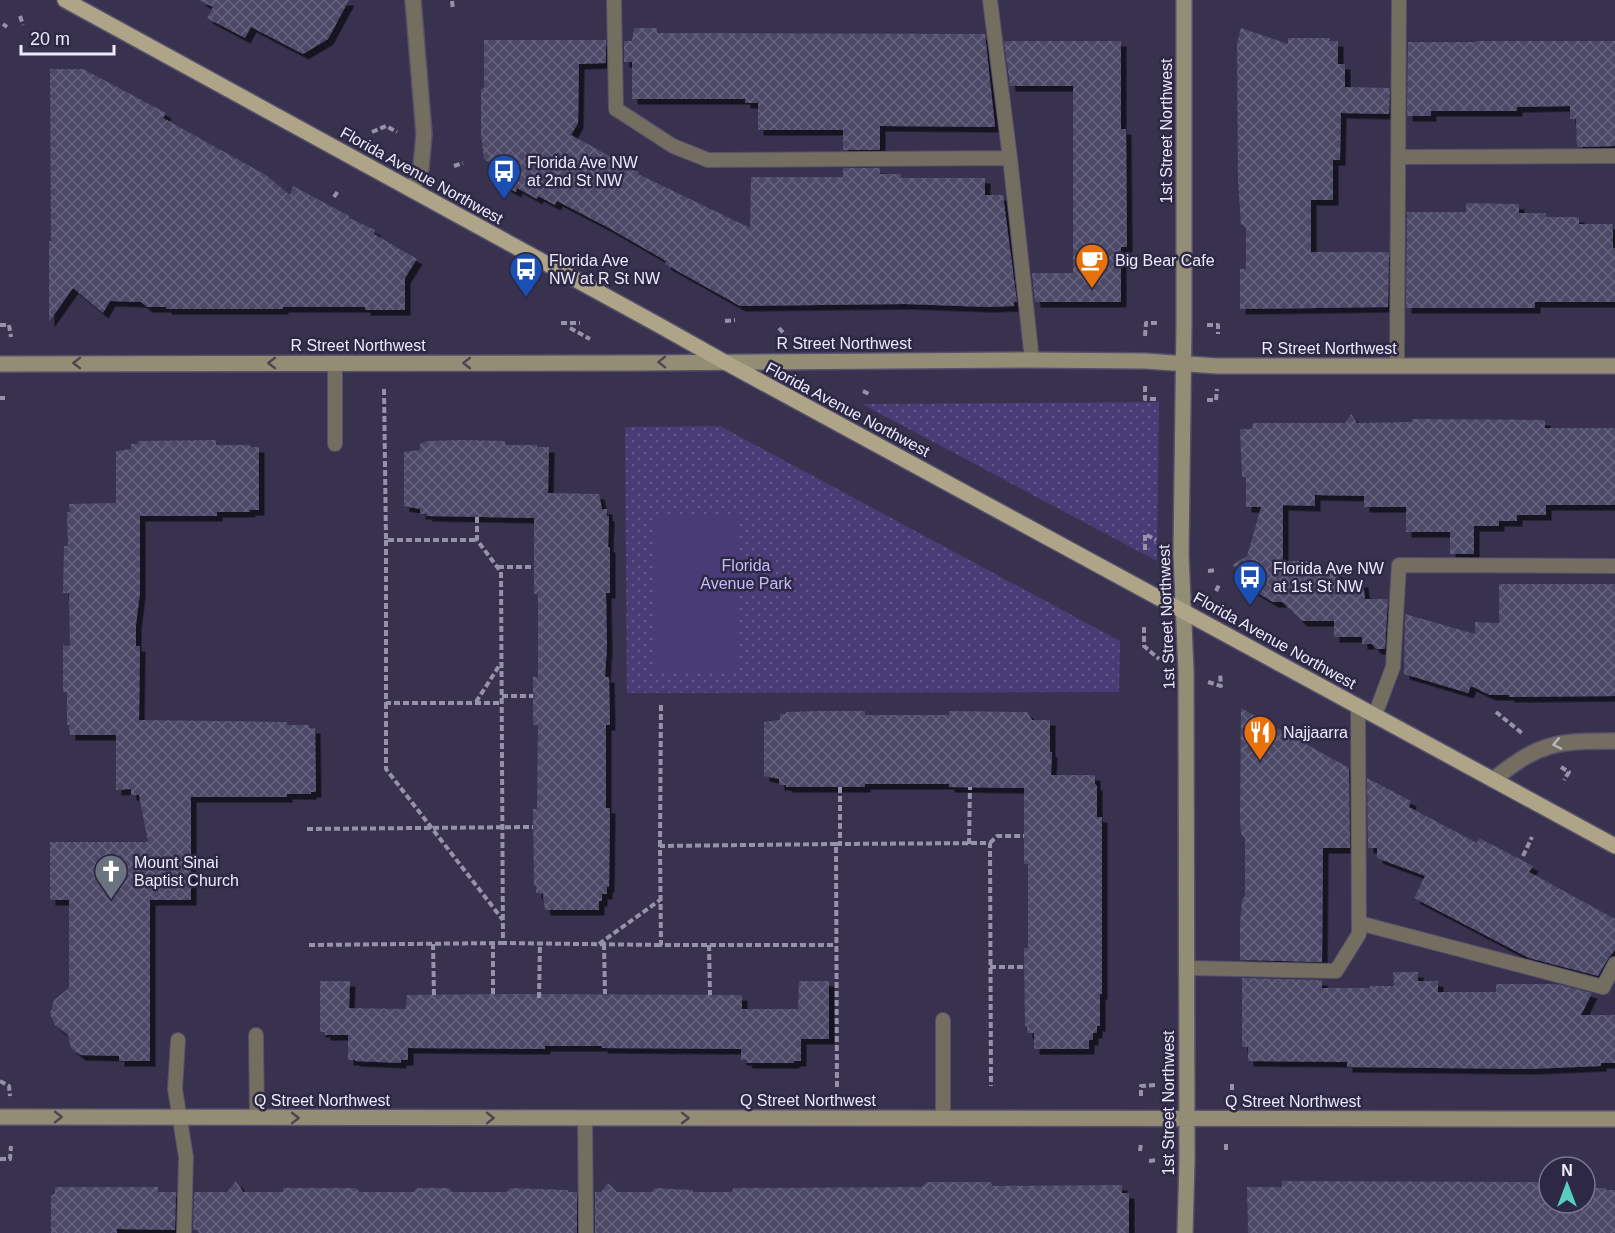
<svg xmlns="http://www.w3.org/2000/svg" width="1615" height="1233" font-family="Arial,sans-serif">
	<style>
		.park { fill: url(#park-dots) }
		.garden { fill: #493c76 }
		.building { fill: url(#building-cross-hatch); filter: url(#shadow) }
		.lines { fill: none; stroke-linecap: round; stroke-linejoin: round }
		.lane-casing { stroke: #554f6b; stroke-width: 16 }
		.street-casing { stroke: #554f6b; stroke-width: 18 }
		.secondary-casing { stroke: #554f6b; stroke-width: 18 }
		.primary-casing { stroke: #554f6b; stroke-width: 18 }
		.path { stroke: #9692aa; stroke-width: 4; stroke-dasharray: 6 3; stroke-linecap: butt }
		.lane { stroke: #736e60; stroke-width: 14 }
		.street { stroke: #736e60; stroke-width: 15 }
		.secondary { stroke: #948d76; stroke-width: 15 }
		.primary { stroke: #aea487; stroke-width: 15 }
		.oneway { stroke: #4c4653 }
		.oneway2 { stroke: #bcb8be }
		.labels { text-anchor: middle; stroke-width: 5; stroke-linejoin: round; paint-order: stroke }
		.street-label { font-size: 16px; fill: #eceafc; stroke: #2d2844 }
		.poi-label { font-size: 16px; fill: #eceafc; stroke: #2d2844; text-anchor: start }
		.park-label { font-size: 16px; fill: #c5bbf9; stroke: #2d2844 }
	</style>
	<defs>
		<pattern id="park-dots" width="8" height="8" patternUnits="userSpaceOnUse" patternTransform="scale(1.5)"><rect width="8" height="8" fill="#493c76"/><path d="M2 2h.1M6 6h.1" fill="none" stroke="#63588a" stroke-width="1.8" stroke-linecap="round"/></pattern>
		<pattern id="building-cross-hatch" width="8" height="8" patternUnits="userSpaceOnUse" patternTransform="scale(1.5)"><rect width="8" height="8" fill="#4b4866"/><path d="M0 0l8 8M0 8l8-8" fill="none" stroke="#65637d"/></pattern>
		<filter id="shadow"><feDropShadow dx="5.5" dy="5.5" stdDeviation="0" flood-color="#0009"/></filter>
	</defs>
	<rect width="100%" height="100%" fill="#38324f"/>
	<!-- park -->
	<path class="park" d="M1159,402L1157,561L862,404Z
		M720,426L1120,641L1119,692L627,693L625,427Z"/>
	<!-- garden -->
	<path class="garden" d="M653,517H737V671L653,672Z"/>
	<!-- building -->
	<path class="building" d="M199,0H349L328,39L303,54L251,27L245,38L207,18L213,7Z
		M634,28H657V33L985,34L995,127L883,126H880V150H843V130H758V103H745V99H632V62H624V41H632Z
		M1241,28L1288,44V38H1330L1329,41H1338V64H1345V87L1390,88L1389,114L1341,113L1340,160H1333V200H1311V252H1389L1388,307L1240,309V269H1246V228L1241,224L1238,181L1237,43Z
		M484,40H606V63L579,64L578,123L571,135L639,172L638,174L750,228L751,177H843V168H880V174H901V178H985V195H1003L1017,302H1014V306L988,307L905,304L740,306L665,264L666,261L609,228L557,201L555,205L538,196L537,199L517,188L516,192L495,181L493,176L491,174L490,163L484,159L481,134V89L484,88Z
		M1004,41H1121V129H1126L1127,247H1121V302H1035L1032,273H1073V86H1010Z
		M1476,41H1615V146L1577,147L1576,119H1570V106L1517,107V111H1431V116H1407L1408,42H1476Z
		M50,69H83L166,113L163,118L266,175L290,195L293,186L349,216V218L375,230L374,234L417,259L405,278V310H365V307H283V309H166V307H147L141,302L110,301L103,313L73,288L49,322V241H51Z
		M1466,203L1519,204V213H1546V217H1579V224H1613V248H1615V302H1535V308H1406L1407,212H1466Z
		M1351,414L1357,423L1412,422V419L1545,420V428H1615V505H1546V515H1517V521H1499V526H1474V554H1450V532H1406V507H1364V496L1315,495V506L1283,505V561H1310V572H1337L1338,582H1363L1365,599H1388L1385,649H1376L1372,644H1362V637H1334V621H1302L1282,602H1273L1246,586V576L1232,565L1247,556L1261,507H1246V477H1242L1240,429H1252L1253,423H1345Z
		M216,440V445H250V447H259V510H249L250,512H217V516H140V593L136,624V646H140L139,720L287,722V725H309V728H315L316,792H311V794H287V797H191V900H150V1061H119V1056L80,1055L71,1048L68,1035L55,1025L50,1014L54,1000L69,988V900H50V842H148L139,795H131V789L116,790V735H70L69,725H67V692H63V645L70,646L69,593H63L64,546H68L67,512H70L69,504L116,503V451L131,449V444H138V441Z
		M463,440L505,441V445H537V447H549L548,493L599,494L602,509H607V516H609L608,547H610V593H606L607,646L605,677H609L610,725H606V808H610L609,887H607V894H602V901H599V910H545L543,894L536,893V886H534L533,809H537L538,725H533V677H538V594H534V518L426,516L427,514H420V509L404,506V452L420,450V444L427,441Z
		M1499,584H1615V696L1509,697V695H1490L1471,686L1468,693L1404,674L1405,614L1475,634V622L1499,623Z
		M1241,708L1349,768L1350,848H1323L1322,962L1240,960V924L1242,900L1245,896V838L1241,834L1240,819Z
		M818,711H865V715H949V711L1027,712L1032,720H1050V752H1052L1051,775H1095V784L1097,786V817H1102V994H1100V1026H1097V1033H1093V1040H1089V1049H1034V1033H1027V1026H1025L1024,948H1028V864H1024V788L949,787V784H865V787H786V785H779V779L764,776V722L780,720V714H786V712Z
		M1367,778L1411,801L1409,807L1477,843L1479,838L1533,866L1529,872L1615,919V950L1607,960L1598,976L1529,958L1414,898L1425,876L1377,858V848H1368Z
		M1393,972H1418V981H1438V992H1496V984H1557L1592,993L1581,1015H1615V1063H1601V1066L1530,1069L1347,1067V1062L1248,1061V1047H1242V978L1322,980V988H1370V986H1394Z
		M320,981H350L349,1008L406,1009L407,995L515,994L742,995V1009H798L799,981H829V1039H801V1061H794V1063H746L747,1060H741V1049L602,1048V1046H545V1049L408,1048V1060H401V1063L355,1061V1060H348V1035H325V1032H320Z
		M236,1181L243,1192H283V1188H356L360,1192H414L417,1188H449L452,1192H507L510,1188L567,1190L569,1192H577V1233H198V1230H193L194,1192H227Z
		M1282,1181L1549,1182V1203H1585V1188H1606V1190H1615V1233H1248L1247,1187H1282Z
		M927,1182H990L993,1186L1122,1185V1193H1129V1233H595V1192H601L608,1183L617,1192H652L655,1188L692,1190L693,1192H731L734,1188L922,1187Z
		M55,1187H158V1192H176L175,1230L117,1229V1233H51V1196L55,1193Z"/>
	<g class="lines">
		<defs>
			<path id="lane" d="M614,0L616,109L673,146L708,160L1010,158
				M990,0L1010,158L1032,360
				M1398,157L1615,156
				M1397,366L1399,0
				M335,444V363
				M1375,715L1393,667L1399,565L1615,566
				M1359,923L1603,987L1615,964
				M1186,968L1336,971L1359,934L1358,706
				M943,1020V1118
				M256,1035L257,1118
				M178,1040L175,1089L186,1157L184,1233
				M585,1118L586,1233"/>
			<path id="street" d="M412,190L421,168L424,134L413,0
				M1493,780C1540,742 1556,741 1615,741"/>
			<path id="secondary" d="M1184,0V324L1181,555L1186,671L1187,1161L1185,1233
				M0,364L634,363L1032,360L1145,361L1217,366H1615
				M0,1117L1615,1119"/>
			<path id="primary" d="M65,0L655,323L721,360L1615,846"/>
		</defs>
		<!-- lane casing -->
		<use href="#lane" class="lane-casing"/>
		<!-- street casing -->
		<use href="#street" class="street-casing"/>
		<!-- secondary casing -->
		<use href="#secondary" class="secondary-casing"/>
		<!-- primary casing -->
		<use href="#primary" class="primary-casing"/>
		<!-- path -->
		<path class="path" d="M452,1L453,10
			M20,16L23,25
			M3,24L7,27
			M372,132L386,126L397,132
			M454,166L463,163
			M334,197L338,191
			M725,321L735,320
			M561,323H580
			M0,325H9L11,337
			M1207,325H1218V334
			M570,328L590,339
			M779,328L785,335
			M1145,336L1146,323H1157
			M1145,386V399H1157
			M384,389L386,540H477
			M863,391L871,395
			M0,398H5
			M1207,400H1216L1217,389
			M477,517V540L501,572L503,943L661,945
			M386,540V703H502
			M1145,550V534L1156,540
			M498,567H534
			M1208,571L1217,570
			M1216,591L1219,585
			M1144,627V646L1159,659
			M1208,682L1221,686L1220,673
			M502,696H533
			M476,702L501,663
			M386,703V769L503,920
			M1496,712L1523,734
			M1561,767L1569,772L1564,780
			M840,787V844
			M307,829L533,827
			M990,843L997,836H1024
			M836,844L660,846L661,945H836
			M969,844L970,787
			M660,846L661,702
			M1523,856L1532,837
			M493,943V995
			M433,944L434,995
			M599,944L660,900
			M604,944L605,994
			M309,945L503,943
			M709,945L710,995
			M990,967H1024
			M539,998L540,944
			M0,1081L9,1086L10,1096
			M1232,1084V1095
			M837,1087L836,844L990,843L991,1086
			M1141,1096V1086L1155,1085
			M1226,1150V1143
			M1140,1151L1141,1144
			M0,1159H10L11,1146
			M1149,1161L1158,1160"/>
		<!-- lane -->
		<use href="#lane" class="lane"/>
		<!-- street -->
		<use href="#street" class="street"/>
		<!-- secondary -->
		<use href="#secondary" class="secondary"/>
		<!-- primary -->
		<use href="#primary" class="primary"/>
	</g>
	<!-- one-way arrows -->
	<defs><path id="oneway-chevron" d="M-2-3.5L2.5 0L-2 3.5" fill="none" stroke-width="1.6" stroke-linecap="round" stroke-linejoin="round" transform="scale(1.5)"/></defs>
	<g class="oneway">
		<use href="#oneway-chevron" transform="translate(662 362) rotate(179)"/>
		<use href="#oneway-chevron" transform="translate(77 363) rotate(180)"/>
		<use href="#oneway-chevron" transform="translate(272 363) rotate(180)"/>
		<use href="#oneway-chevron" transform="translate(467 363) rotate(180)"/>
		<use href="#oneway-chevron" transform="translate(58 1117)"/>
		<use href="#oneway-chevron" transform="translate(295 1118)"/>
		<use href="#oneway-chevron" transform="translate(490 1118)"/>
		<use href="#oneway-chevron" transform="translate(685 1118)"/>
	</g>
	<use class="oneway2" href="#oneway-chevron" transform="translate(1557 744) rotate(168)"/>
	<!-- icons -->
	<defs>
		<symbol id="bus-pin" viewBox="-11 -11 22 30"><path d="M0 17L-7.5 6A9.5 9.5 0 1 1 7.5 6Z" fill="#1a4fb4" stroke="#2d2844"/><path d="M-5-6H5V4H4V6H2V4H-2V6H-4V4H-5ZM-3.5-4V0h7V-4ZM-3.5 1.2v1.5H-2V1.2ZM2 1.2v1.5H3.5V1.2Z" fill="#fff"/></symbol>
		<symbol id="cafe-pin" viewBox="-11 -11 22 30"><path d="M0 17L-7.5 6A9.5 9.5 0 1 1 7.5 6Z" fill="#e8710a" stroke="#2d2844"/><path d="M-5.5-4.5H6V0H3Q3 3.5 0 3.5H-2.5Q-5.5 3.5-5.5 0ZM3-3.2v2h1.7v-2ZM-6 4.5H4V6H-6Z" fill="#fff"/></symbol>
		<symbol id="restaurant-pin" viewBox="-11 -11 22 30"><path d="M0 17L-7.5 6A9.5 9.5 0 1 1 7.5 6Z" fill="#e8710a" stroke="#2d2844"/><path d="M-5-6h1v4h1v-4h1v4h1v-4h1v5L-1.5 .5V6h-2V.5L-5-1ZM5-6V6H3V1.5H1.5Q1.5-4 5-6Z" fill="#fff"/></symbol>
		<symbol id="church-pin" viewBox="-11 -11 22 30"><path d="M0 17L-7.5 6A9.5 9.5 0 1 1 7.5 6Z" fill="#6b7280" stroke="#2d2844"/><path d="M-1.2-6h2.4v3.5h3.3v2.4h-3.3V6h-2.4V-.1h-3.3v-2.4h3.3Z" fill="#fff"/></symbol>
	</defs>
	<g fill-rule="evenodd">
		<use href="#bus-pin" x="485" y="152" width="38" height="52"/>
		<use href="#cafe-pin" x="1073" y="241" width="38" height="52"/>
		<use href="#bus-pin" x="507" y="250" width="38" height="52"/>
		<use href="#bus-pin" x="1231" y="558" width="38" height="52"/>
		<use href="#restaurant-pin" x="1241" y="713" width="38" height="52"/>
		<use href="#church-pin" x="92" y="852" width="38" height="52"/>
	</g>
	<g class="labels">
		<!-- street labels -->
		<g class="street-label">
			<text transform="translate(1166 131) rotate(-90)" y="6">1st Street Northwest</text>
			<text transform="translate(422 175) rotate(29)" y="6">Florida Avenue Northwest</text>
			<text x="844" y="349">R Street Northwest</text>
			<text x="358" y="351">R Street Northwest</text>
			<text x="1329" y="354">R Street Northwest</text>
			<text transform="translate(848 409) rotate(28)" y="6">Florida Avenue Northwest</text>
			<text transform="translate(1166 617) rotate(-92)" y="6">1st Street Northwest</text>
			<text transform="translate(1275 640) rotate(29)" y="6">Florida Avenue Northwest</text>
			<text x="322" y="1106">Q Street Northwest</text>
			<text x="808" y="1106">Q Street Northwest</text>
			<text x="1293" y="1107">Q Street Northwest</text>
			<text transform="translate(1168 1103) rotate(-90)" y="6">1st Street Northwest</text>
		</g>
		<!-- poi labels -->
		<g class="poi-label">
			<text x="527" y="168">Florida Ave NW<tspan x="527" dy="18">at 2nd St NW</tspan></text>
			<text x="549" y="266">Florida Ave<tspan x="549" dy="18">NW at R St NW</tspan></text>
			<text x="1115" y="266">Big Bear Cafe</text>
			<text x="1273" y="574">Florida Ave NW<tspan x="1273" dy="18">at 1st St NW</tspan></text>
			<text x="1283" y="738">Najjaarra</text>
			<text x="134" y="868">Mount Sinai<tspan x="134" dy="18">Baptist Church</tspan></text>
		</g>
		<!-- park labels -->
		<g class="park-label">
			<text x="746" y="571">Florida<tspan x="746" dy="18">Avenue Park</tspan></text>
		</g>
	</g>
	<!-- north arrow -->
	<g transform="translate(1567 1185)"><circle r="28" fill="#2d2844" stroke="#79768e" stroke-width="1.5"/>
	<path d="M0-4.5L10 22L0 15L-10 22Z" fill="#59cebe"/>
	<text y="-9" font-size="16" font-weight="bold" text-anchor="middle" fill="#eceafc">N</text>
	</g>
	<!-- scale -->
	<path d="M21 45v9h93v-9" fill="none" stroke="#eceafc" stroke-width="3"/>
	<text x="30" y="45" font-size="18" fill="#eceafc" stroke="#2d2844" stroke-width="4.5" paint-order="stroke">20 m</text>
</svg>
